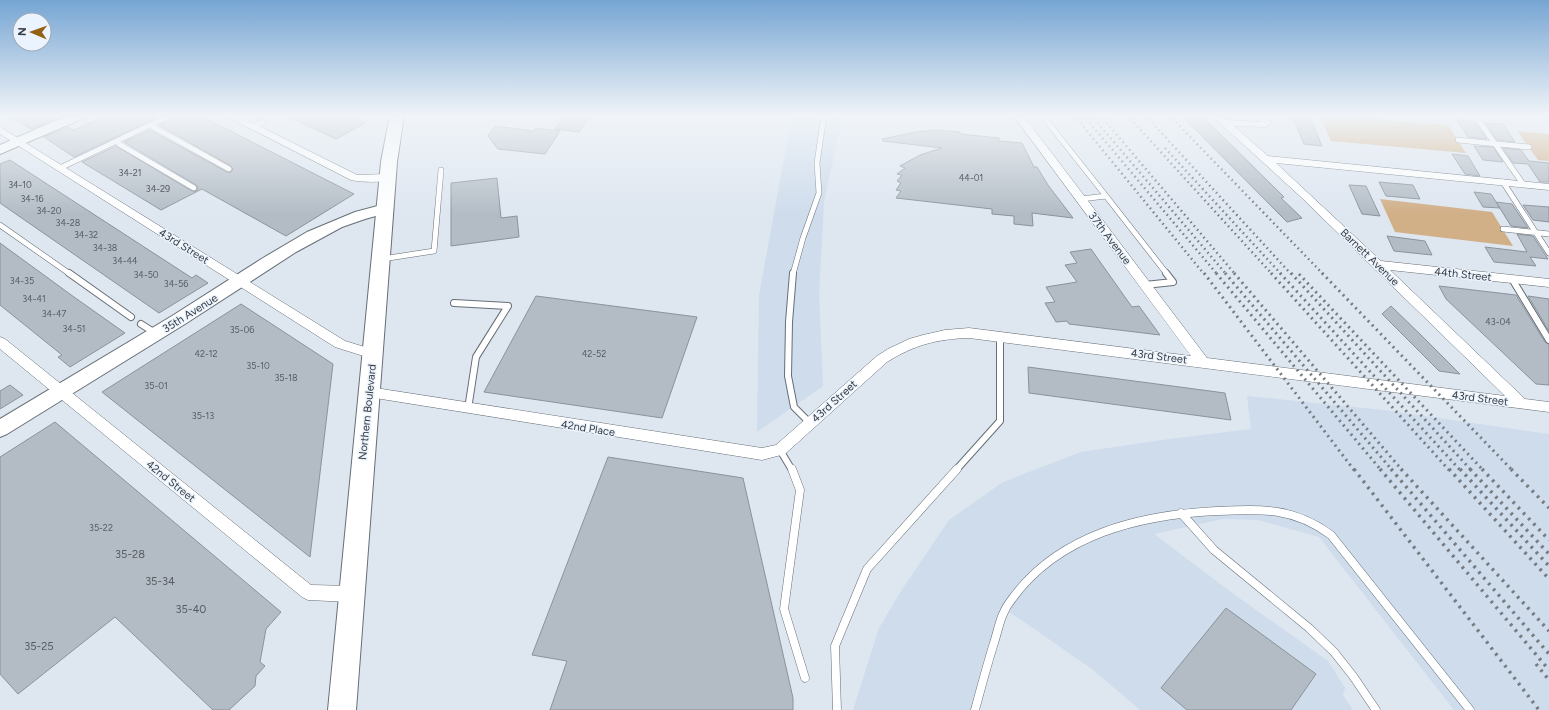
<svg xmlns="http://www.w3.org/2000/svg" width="1549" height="710" font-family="Figtree,sans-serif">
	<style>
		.built { fill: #cedcec }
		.green { fill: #d1af87 }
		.building { fill: #b3bcc5; stroke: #8a929b }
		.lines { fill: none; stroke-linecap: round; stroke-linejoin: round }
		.lane-far2-casing { stroke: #666e76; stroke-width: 6 }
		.lane-far1-casing { stroke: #666e76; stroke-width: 8 }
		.lane-casing { stroke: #666e76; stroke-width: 9 }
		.street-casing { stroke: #666e76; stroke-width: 1 }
		.secondary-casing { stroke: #666e76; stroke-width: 2 }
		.primary-casing { stroke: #666e76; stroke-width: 2 }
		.lane-far2 { stroke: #fff; stroke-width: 5 }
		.lane-far1 { stroke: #fff; stroke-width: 6 }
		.lane { stroke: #fff; stroke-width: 8 }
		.street { fill: #fff; fill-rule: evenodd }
		.secondary { fill: #fff; fill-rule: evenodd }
		.primary { fill: #fff; fill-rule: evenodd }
		.rail-far2 { stroke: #777c82; stroke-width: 2.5; stroke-dasharray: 1.5 3.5; stroke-linecap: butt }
		.rail-far1 { stroke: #777c82; stroke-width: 3; stroke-dasharray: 2 4; stroke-linecap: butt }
		.rail { stroke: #777c82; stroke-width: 3.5; stroke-dasharray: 2.5 5; stroke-linecap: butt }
		.labels { text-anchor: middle; stroke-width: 3; stroke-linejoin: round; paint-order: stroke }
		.number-label { font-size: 9px; fill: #575b60 }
		.street-label { font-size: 11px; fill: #383b3f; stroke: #ebf4fe }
		.near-number-label { font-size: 11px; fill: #575b60 }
	</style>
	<rect width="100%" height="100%" fill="#dee6f0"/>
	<!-- built -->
	<path class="built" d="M792,115H843L824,202L819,293L823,386L757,432L759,295Z
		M1247,396L1383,410L1549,434V710H1454L1319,537L1258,520L1223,519L1154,534L1235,595L1328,661L1345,688L1343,695L1353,710H1140L1092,669L1005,609L979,710H853L879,628L901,591L949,520L1003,482L1081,452L1169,439L1251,429Z"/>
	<!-- green -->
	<path class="green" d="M1319,115L1448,125L1466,153L1331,141Z
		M1517,131L1549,134V161L1538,160Z
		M1380,199L1492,212L1513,246L1395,232Z"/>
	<!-- building -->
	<path class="building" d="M8,115H48L55,119L31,129Z
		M108,115H162L74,157L44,137L68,127L74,130Z
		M175,115H199L354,194L286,236L202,189L161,210L82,162L116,146L192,191H196L198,188L196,185L124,142L150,130L227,172H231L233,169L231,166L159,125L173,119Z
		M285,115H348L365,123L336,139Z
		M565,115H590L579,132L555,129Z
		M1181,115H1201L1284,197L1281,198L1302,218L1287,222Z
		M1292,115H1309L1322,146L1304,144Z
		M1457,120L1475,122L1487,139L1468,137Z
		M1485,123L1503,124L1515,142L1497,140Z
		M495,126L534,131L536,128L560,131L545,154L498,149L488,136Z
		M936,130L960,132V134L999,138V141L1022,143L1034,167H1037L1048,185L1073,218L1032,213L1033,226L1014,224V216L992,214V209L896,198L901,191L896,190L901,183L897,181L902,175L897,174L905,168L900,166L920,155L942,148L883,141L882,139L916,132Z
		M1474,146L1493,147L1503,162L1483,160Z
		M1503,148L1521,150L1529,161L1549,163V182H1540L1528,164L1513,163Z
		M1452,154L1468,156L1480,176L1465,174Z
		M10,160L192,278L196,275L208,283L159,313L0,203V164Z
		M497,178L501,218L517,216L519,237L451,246V183Z
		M1379,182L1413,185L1420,199L1386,196Z
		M1349,185L1366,186L1380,216L1362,214Z
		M1474,192L1491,194L1500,208L1483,207Z
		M1496,202L1512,204L1528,228L1511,226Z
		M1523,205L1549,207V222L1533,220Z
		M1517,234L1533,236L1548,259L1530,257L1536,266L1494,262L1485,247L1527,252Z
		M1387,236L1425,241L1432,255L1394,251Z
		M0,243L74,297L125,333L70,367L58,357L62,355L0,305Z
		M1091,249L1132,307L1139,306L1160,335L1069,324L1067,321L1056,322L1045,303L1055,302L1046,287L1077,282L1065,265L1077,263L1070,252Z
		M1439,286L1516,295L1545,342L1549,344V385L1536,384L1446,299Z
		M536,296L697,317L662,418L484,392Z
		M1528,296L1549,299V331Z
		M241,304L333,364L310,557L102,392Z
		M1391,306L1422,336L1460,374L1439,371L1382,314Z
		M1028,367L1225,393L1231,420L1029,393Z
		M10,385L23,395L0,409V391Z
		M55,422L281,612L266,629L260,662L265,666L256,676L255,686L229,710H213L115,617L18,694L0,674V457Z
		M608,457L743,478L793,698V710H550L567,661L532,655Z
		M1226,608L1316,674L1291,710H1187L1161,688Z"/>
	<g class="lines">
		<defs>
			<path id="lane-far2" d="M1042,115L1106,196L1081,199
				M1475,115L1523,184
				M150,125L229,169
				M253,127L263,122
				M1458,140L1529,147
				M119,144L194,188
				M60,168L171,115
				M1503,182L1549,253
				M1106,196L1167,274
				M0,225L70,274
				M1503,229L1549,234
				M382,259L434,251L441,170
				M793,274L803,238L819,193L817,163L824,115"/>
			<path id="lane-far1" d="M69,273L131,317
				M793,273L789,322L788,376L794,407L810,423
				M1512,279L1549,340
				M1145,285L1173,282L1166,273
				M454,303L508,306L476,357L468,409
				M141,324L155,333
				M780,450L792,470
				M956,470L1000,421V337"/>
			<path id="lane" d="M792,469L800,490L784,609L805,678
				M1181,513L1214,550L1309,628L1334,652L1353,676L1376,710
				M837,710L835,646L867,569L957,469
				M975,710C981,688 987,665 994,643C999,627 1001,612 1012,599C1059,534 1140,515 1216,511C1261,509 1293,507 1331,535L1470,710"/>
			<path id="street" d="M224,115H237L357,175L387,174L392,177C386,184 360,182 351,180Z
				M1013,115H1023L1207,358L1505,396L1301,197L1211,115H1222L1227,120L1261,122L1260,115H1270L1271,123L1266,127L1234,126L1268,156L1549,184V190L1276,163L1381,261L1549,279V287L1390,270L1525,399L1549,402V412L969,338C937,339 914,345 887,362L785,454L762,460L369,397L364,396L362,392L364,388L369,387L762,448L776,445L877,356L888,349L909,339L923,335L945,330L969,328L1191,356Z
				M0,127L345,341L378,351L379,354L378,357L373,359L335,347L0,134Z
				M0,337L5,339L311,585L351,586L357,589L359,594L357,599L351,602L308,600L302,597L0,349Z"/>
			<path id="secondary" d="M68,115H86L84,118L0,154V145Z
				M385,204L390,206L393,209L390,212L365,219L342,227L296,252L185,324L7,434L0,437V419L172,316L263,258L307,232L355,212Z"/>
			<path id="primary" d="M390,115H404L397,162L356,710H328L381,162Z"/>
		</defs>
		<!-- lane-far2 casing -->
		<use href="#lane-far2" class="lane-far2-casing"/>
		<!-- lane-far1 casing -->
		<use href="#lane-far1" class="lane-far1-casing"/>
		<!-- lane casing -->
		<use href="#lane" class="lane-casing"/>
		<!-- street casing -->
		<use href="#street" class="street-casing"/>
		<!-- secondary casing -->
		<use href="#secondary" class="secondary-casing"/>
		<!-- primary casing -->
		<use href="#primary" class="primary-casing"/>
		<!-- lane-far2 -->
		<use href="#lane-far2" class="lane-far2"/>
		<!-- lane-far1 -->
		<use href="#lane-far1" class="lane-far1"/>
		<!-- lane -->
		<use href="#lane" class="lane"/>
		<!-- street -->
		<use href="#street" class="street"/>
		<!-- secondary -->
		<use href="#secondary" class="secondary"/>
		<!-- primary -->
		<use href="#primary" class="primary"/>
		<!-- rail-far2 -->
		<path class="rail-far2" d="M1074,115L1204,274
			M1083,115L1217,274
			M1091,115L1226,274
			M1100,115L1235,274
			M1127,115L1272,274
			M1145,115L1291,274
			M1169,115L1323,274
			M1165,148L1281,274"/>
		<!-- rail-far1 -->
		<path class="rail-far1" d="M1204,273L1354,470
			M1216,273L1381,470
			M1225,273L1392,470
			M1234,273L1402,470
			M1271,273L1449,470
			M1280,273L1460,470
			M1291,273L1471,470
			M1322,273L1512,470
			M1299,274L1483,470"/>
		<!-- rail -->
		<path class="rail" d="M1354,469L1539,710
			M1380,469L1549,670
			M1391,469L1549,654
			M1401,469L1549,631
			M1449,469L1549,579
			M1460,469L1549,566
			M1470,469L1549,554
			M1482,469L1549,540
			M1511,469L1549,508
			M1536,664L1549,680"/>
	</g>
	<!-- sky -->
	<linearGradient id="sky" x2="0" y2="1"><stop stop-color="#76a5d3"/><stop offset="0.54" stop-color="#f0f4f8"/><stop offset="1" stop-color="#f0f4f8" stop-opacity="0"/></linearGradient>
	<rect width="1549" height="214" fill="url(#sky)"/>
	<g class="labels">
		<!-- number labels -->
		<g class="number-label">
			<text x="130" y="176">34-21</text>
			<text x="971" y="181">44-01</text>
			<text x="20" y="188">34-10</text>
			<text x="158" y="192">34-29</text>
			<text x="32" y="202">34-16</text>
			<text x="49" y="214">34-20</text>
			<text x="68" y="226">34-28</text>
			<text x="86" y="238">34-32</text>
			<text x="105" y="251">34-38</text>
			<text x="125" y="264">34-44</text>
			<text x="146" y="278">34-50</text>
			<text x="22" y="284">34-35</text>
			<text x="176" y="287">34-56</text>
			<text x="34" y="302">34-41</text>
			<text x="54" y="317">34-47</text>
			<text x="1498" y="325">43-04</text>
			<text x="74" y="332">34-51</text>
			<text x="242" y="333">35-06</text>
			<text x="206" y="357">42-12</text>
			<text x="594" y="357">42-52</text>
			<text x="258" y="369">35-10</text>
			<text x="286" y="381">35-18</text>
			<text x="156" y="389">35-01</text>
			<text x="203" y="419">35-13</text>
			<text x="101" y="531">35-22</text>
		</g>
		<!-- street labels -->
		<g class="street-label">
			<text transform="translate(1110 238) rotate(53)" y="4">37th Avenue</text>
			<text transform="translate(184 246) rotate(32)" y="4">43rd Street</text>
			<text transform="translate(1370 257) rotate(44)" y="4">Barnett Avenue</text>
			<text transform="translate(1463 274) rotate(6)" y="4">44th Street</text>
			<text transform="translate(190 313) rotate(-32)" y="4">35th Avenue</text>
			<text transform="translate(1159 356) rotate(7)" y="4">43rd Street</text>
			<text transform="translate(1480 398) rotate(7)" y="4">43rd Street</text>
			<text transform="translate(834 401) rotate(-42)" y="4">43rd Street</text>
			<text transform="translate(367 412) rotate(-84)" y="4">Northern Boulevard</text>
			<text transform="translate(588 428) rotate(9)" y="4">42nd Place</text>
			<text transform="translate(171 481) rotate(39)" y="4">42nd Street</text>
		</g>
		<!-- near-number labels -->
		<g class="near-number-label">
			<text x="130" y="558">35-28</text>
			<text x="160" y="585">35-34</text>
			<text x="191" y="613">35-40</text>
			<text x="39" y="650">35-25</text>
		</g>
	</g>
	<!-- north arrow -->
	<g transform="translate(32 32) rotate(272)"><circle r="19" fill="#ebf4fe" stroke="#a3aab2"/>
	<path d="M0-3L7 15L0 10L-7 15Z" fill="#946014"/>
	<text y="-6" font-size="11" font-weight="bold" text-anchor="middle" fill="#383b3f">N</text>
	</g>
</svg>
